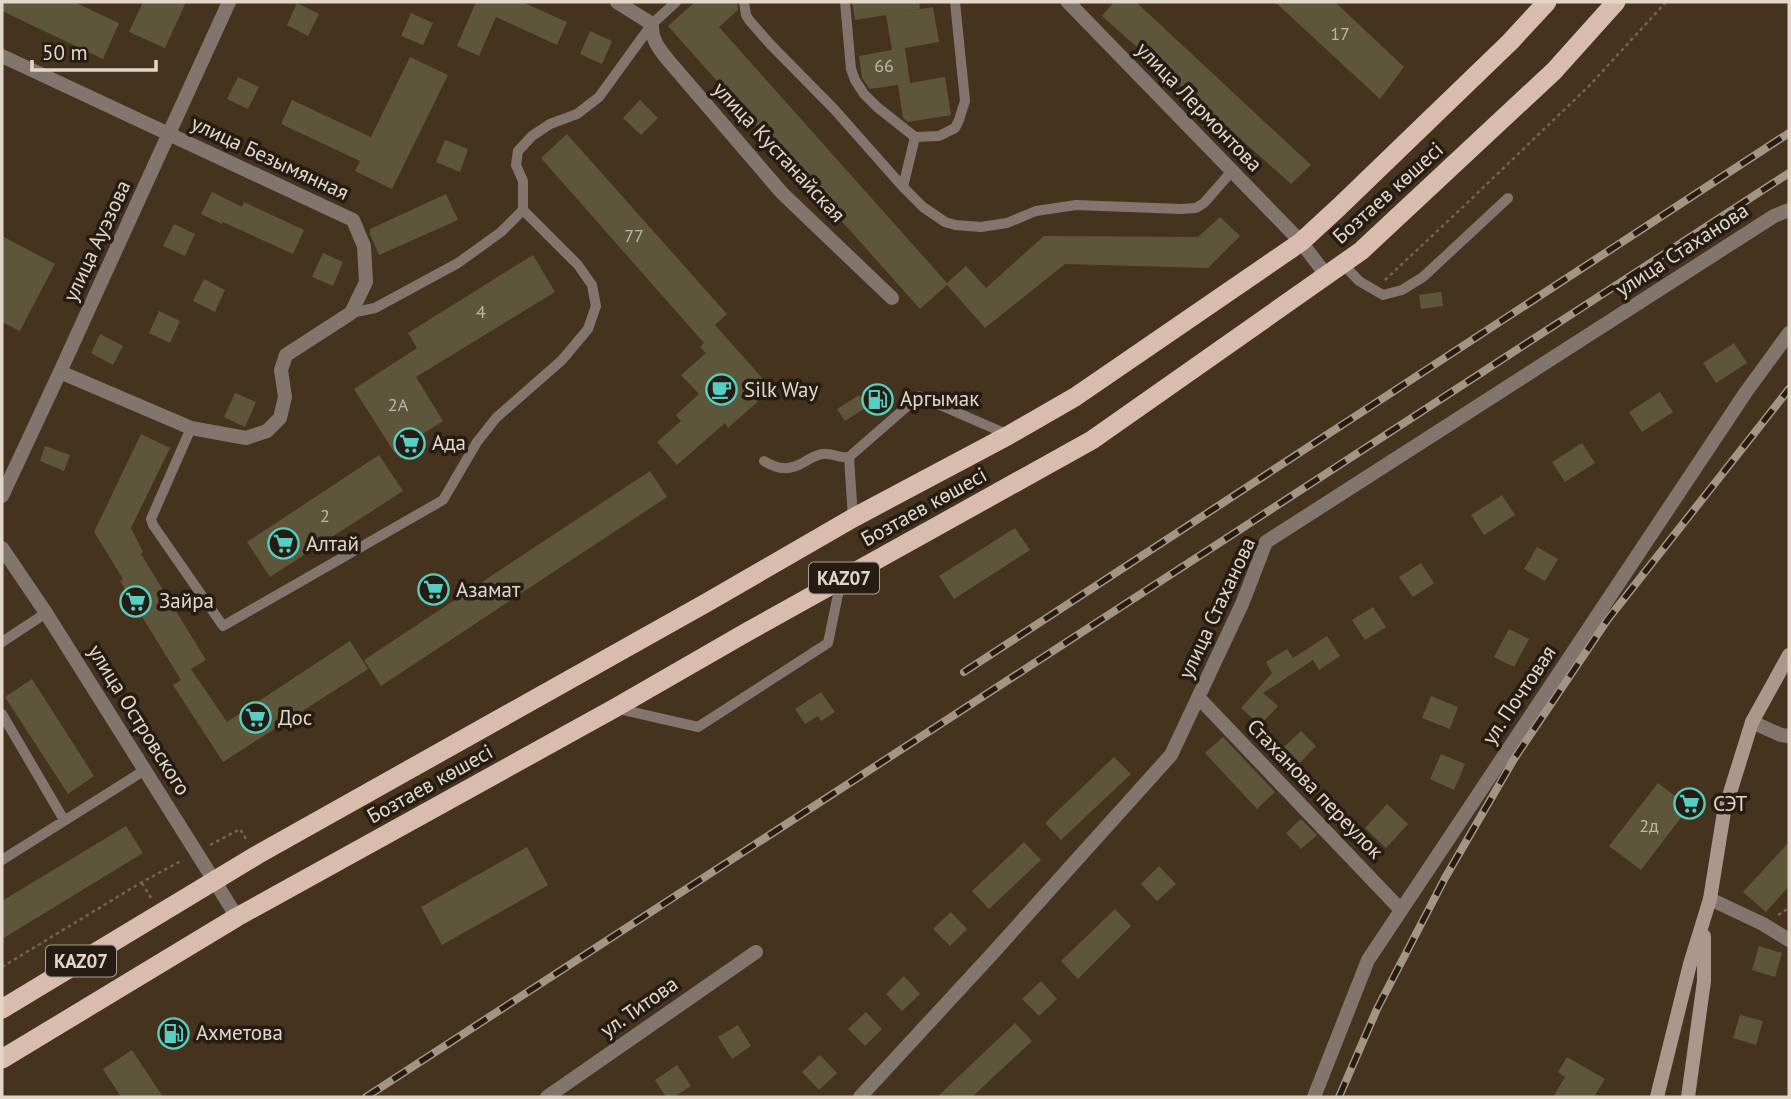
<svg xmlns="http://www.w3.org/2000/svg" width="1791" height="1099" font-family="'PT Sans',sans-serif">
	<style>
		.building { fill: #5e563b }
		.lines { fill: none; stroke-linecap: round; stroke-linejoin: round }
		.path { stroke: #746451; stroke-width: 2.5; stroke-dasharray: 3.5 3.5; stroke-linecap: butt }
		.service { stroke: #82756e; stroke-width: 10 }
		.minor { stroke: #82756e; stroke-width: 14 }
		.secondary { stroke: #ab978c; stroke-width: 14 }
		.trunk { stroke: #dabcae; stroke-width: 19 }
		.rail-casing { stroke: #a39585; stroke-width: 8 }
		.rail { stroke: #251d13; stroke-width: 5; stroke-dasharray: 16; stroke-linecap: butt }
		.labels { text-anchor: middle; stroke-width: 7; stroke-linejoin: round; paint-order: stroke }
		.number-label { font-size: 18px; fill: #c1b6a6 }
		.shield { fill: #251d13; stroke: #a99e92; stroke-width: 2 }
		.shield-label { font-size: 19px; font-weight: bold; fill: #e2d6c9 }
		.street-label { font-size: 21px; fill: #e2d6c9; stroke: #251d13 }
		.poi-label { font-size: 21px; fill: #e2d6c9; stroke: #251d13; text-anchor: start }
	</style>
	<rect width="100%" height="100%" fill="#45331e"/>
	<!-- building -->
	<path class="building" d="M2,2H74L119,23L103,59L2,11Z
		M143,2H186L165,48L129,32Z
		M476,2H522L567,22L557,45L496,17L479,56L457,46Z
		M695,2H737L738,10L719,27L947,283L966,266L986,288L1044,236L1198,237L1220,217L1240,236L1208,268L1065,264L985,328L947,285L920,309L668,26Z
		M852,2H919L920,9L898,13L933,7L939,42L905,48L910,83L945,77L951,115L908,122L903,118L898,85L870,89L862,78L859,56L892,50L886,15L855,20Z
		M1114,2H1136L1311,165L1291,184L1102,16Z
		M1275,2H1335L1404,67L1380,99Z
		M297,3L319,14L308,36L287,25Z
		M411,13L433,23L423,45L401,36Z
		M590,31L612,41L602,64L580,54Z
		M410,57L448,75L392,189L355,171L360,161L281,124L292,100L371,137Z
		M238,77L259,87L248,109L227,99Z
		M640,100L658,118L641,135L623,118Z
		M567,134L727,314L715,325L772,389L728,428L725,423L677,465L657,442L681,421L676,415L699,394L681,375L706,353L700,347L704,343L541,158Z
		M445,140L468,149L460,172L436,162Z
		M212,192L242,207L244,202L304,230L293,254L223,222L222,224L201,214Z
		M446,194L458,220L379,255L370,234V229Z
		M174,224L195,234L185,256L163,246Z
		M2,236L55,264L20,331L2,322Z
		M323,253L343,262L333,286L312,277Z
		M533,255L555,292L416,377L443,421L394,452L354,389L417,348L408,333Z
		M204,279L225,290L215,312L193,301Z
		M1441,292L1443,306L1421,309L1419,295Z
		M159,311L180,321L170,343L149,333Z
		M100,334L123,346L113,365L91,353Z
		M1734,343L1747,363L1716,383L1703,363Z
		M1660,392L1673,412L1642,432L1629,412Z
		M235,393L256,402L245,427L224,417Z
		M859,395L867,407L845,421L837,409Z
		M141,434L170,448L131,528L143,552L141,554L206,660L191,669L227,722L350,641L368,669L223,762L173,685L181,680L120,581L123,579L94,532Z
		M1582,443L1595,463L1565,482L1552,462Z
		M45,446L70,455L64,471L40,461Z
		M379,455L403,491L270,577L247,542Z
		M650,471L667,497L381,686L364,660Z
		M1502,495L1515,515L1484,535L1471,515Z
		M1015,528L1030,550L954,599L939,576Z
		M1537,547L1558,559L1545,581L1524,569Z
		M1421,563L1434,583L1413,597L1399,577Z
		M1373,607L1386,627L1365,640L1352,620Z
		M1509,629L1529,639L1514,667L1494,657Z
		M1327,636L1340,656L1319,670L1313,660L1263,693L1278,706L1260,725L1241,708L1272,673L1266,662L1287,649L1293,658Z
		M32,679L94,776L68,794L5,697Z
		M821,692L835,712L821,721L818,716L805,724L795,709Z
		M1431,696L1458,707L1450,729L1422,718Z
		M1301,731L1316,746L1300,763L1284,747Z
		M1223,737L1275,792L1257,809L1205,753Z
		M1441,754L1465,764L1454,790L1430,779Z
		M1114,757L1131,774L1061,840L1045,823Z
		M1658,783L1689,807L1641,870L1609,846Z
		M1387,804L1408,824L1386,848L1365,828Z
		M1301,819L1317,835L1301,849L1286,833Z
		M126,826L143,853L2,939V901Z
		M1024,842L1041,860L989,909L972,891Z
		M1789,842V886L1766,912L1743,892Z
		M527,847L548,885L442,945L421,907Z
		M1159,866L1176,884L1157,901L1141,884Z
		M1115,909L1131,926L1078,979L1061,961Z
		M951,912L967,929L950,946L933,929Z
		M1759,946L1782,953L1775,977L1752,970Z
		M904,976L920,994L902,1011L886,994Z
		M1041,981L1057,999L1039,1016L1022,999Z
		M866,1012L882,1029L865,1046L848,1029Z
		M1740,1015L1763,1021L1756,1045L1733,1038Z
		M1015,1023L1032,1041L972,1097H937Z
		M738,1025L751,1046L732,1059L718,1037Z
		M132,1050L163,1097H121L103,1069Z
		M820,1055L837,1073L819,1090L802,1072Z
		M1567,1057L1605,1079L1594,1097H1553L1565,1077L1558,1072Z
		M677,1065L691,1086L674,1097H666L655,1080Z"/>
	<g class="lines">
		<!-- path -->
		<path class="path" d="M1385,280L1465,205L1590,85L1666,2
			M210,845L240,829L248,842
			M142,883L151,898
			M1778,915L1789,908
			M2,967L142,882L183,860"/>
		<!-- service -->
		<path class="service" d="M744,2L746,15L749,20L770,44L834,109L903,187L923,207L945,222L955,225L981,227L1007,223L1036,211L1076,205L1181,209L1196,208L1204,203L1232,171
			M845,2L851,69L855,80L864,94L877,107L915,137L939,136L955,128L959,120L965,101L955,2
			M903,187L915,137
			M1343,264L1359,281L1383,295L1402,290L1423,277L1508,198
			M351,313L375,308L458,263L501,232L523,210V181L516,165L518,151L532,136L550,124L577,114L599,97L652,24L676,2
			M191,428L151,519L153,525L223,626L443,500L477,442L496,418L562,360L588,329L596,306L592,285L578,265L523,210
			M764,461C779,470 790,471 806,461C811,458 816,455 822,454C832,452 839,459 849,457
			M853,518L849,457L919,396L1009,435
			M2,642L46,613
			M619,709L698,727L828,643L841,580
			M2,714L64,820
			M2,860L145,770"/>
		<!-- minor -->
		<path class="minor" d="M617,2L652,24C651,39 659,49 668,60L782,193L892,298
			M1068,2L1301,242L1327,276
			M2,56L353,220L364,246L366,282L351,313L286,355L281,370L285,397L280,418L267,431L246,438L191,428L60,372
			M2,496L60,372L229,2
			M2,548L46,613L237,917
			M1198,697L1401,910
			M1752,722L1781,735L1789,736
			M1710,899L1763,924L1789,940
			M547,1097L756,952
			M860,1097L992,954L1171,755L1242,604L1266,542L1774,216L1789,210
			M1314,1097L1368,960L1746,392L1789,333"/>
		<!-- secondary -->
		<path class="secondary" d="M1657,1097L1690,964L1710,899L1724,812L1752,722L1789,655
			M1688,1097L1704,981V936"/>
		<!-- trunk -->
		<path class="trunk" d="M2,1009L257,855L706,603L853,518L1009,435L1075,397L1301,242L1339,207L1510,42L1547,2
			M2,1059L237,917L615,708L747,632L1092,440L1361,251L1554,71L1616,2"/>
		<defs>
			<path id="rail" d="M964,672L1789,133
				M366,1097L1789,173
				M1339,1097L1377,1009L1445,878L1514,759L1608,619L1789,389"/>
		</defs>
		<!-- rail casing -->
		<use href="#rail" class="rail-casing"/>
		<!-- rail -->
		<use href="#rail" class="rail"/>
	</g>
	<!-- icons -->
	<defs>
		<symbol id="cafe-ring" viewBox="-11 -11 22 22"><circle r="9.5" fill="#251d13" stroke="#57cec1" stroke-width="1.5"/><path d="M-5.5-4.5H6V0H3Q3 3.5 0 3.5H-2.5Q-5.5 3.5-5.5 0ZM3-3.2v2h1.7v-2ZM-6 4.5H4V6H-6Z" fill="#57cec1"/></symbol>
		<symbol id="fuel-ring" viewBox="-11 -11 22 22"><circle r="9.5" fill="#251d13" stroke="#57cec1" stroke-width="1.5"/><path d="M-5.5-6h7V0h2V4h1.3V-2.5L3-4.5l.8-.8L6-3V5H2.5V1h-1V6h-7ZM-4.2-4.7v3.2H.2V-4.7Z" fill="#57cec1"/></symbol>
		<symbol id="supermarket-ring" viewBox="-11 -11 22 22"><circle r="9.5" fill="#251d13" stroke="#57cec1" stroke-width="1.5"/><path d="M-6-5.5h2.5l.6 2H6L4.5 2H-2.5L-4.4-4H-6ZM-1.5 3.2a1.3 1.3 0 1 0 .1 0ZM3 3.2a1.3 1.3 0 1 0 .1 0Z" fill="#57cec1"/></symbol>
	</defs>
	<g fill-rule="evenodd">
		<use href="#cafe-ring" x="704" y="372" width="35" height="35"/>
		<use href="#fuel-ring" x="860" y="382" width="35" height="35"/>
		<use href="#supermarket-ring" x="392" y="426" width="35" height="35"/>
		<use href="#supermarket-ring" x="266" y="526" width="35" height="35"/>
		<use href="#supermarket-ring" x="416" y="572" width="35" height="35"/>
		<use href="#supermarket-ring" x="118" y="584" width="35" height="35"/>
		<use href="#supermarket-ring" x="238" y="700" width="35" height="35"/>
		<use href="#supermarket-ring" x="1672" y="786" width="35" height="35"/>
		<use href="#fuel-ring" x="156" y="1016" width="35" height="35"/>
	</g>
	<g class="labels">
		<!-- number labels -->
		<g class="number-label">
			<text x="1340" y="40">17</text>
			<text x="884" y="72">66</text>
			<text x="634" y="242">77</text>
			<text x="481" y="318">4</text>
			<text x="398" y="411">2А</text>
			<text x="325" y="522">2</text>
			<text x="1649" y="832">2д</text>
		</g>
		<!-- shield labels -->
		<g class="shield">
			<rect x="809" y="562.5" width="70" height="31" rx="5"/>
			<rect x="46" y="945.5" width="70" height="31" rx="5"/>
		</g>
		<g class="shield-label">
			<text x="844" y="585">KAZ07</text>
			<text x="81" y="968">KAZ07</text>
		</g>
		<!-- street labels -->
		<g class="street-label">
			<text transform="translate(1199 107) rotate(46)" y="7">улица Лермонтова</text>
			<text transform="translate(779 152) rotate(47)" y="7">улица Кустанайская</text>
			<text transform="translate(270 158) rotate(25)" y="7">улица Безымянная</text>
			<text transform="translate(1388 193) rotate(-42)" y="7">Бозтаев көшесі</text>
			<text transform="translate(97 241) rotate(-65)" y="7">улица Ауэзова</text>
			<text transform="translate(1682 250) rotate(-33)" y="7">улица Стаханова</text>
			<text transform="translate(924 507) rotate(-29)" y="7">Бозтаев көшесі</text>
			<text transform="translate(1217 608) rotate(-65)" y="7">улица Стаханова</text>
			<text transform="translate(1519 695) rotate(-56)" y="7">ул. Почтовая</text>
			<text transform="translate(139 720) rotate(58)" y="7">улица Островского</text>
			<text transform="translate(430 784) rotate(-29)" y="7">Бозтаев көшесі</text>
			<text transform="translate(1315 789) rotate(46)" y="7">Стаханова переулок</text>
			<text transform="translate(639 1007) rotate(-35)" y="7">ул. Титова</text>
		</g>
		<!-- poi labels -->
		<g class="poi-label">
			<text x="744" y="397">Silk Way</text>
			<text x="900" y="406">Аргымак</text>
			<text x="432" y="450">Ада</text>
			<text x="306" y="551">Алтай</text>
			<text x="456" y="597">Азамат</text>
			<text x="159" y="608">Зайра</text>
			<text x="278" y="725">Дос</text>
			<text x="1713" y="811">СЭТ</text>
			<text x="196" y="1040">Ахметова</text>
		</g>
	</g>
	<!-- border -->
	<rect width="1791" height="1099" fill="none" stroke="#e2d6c9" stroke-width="7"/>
	<!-- scale -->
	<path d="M32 60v10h124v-10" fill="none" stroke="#e2d6c9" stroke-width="3.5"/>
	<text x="42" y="60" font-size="21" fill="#e2d6c9" stroke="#251d13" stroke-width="5" paint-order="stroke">50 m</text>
</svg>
